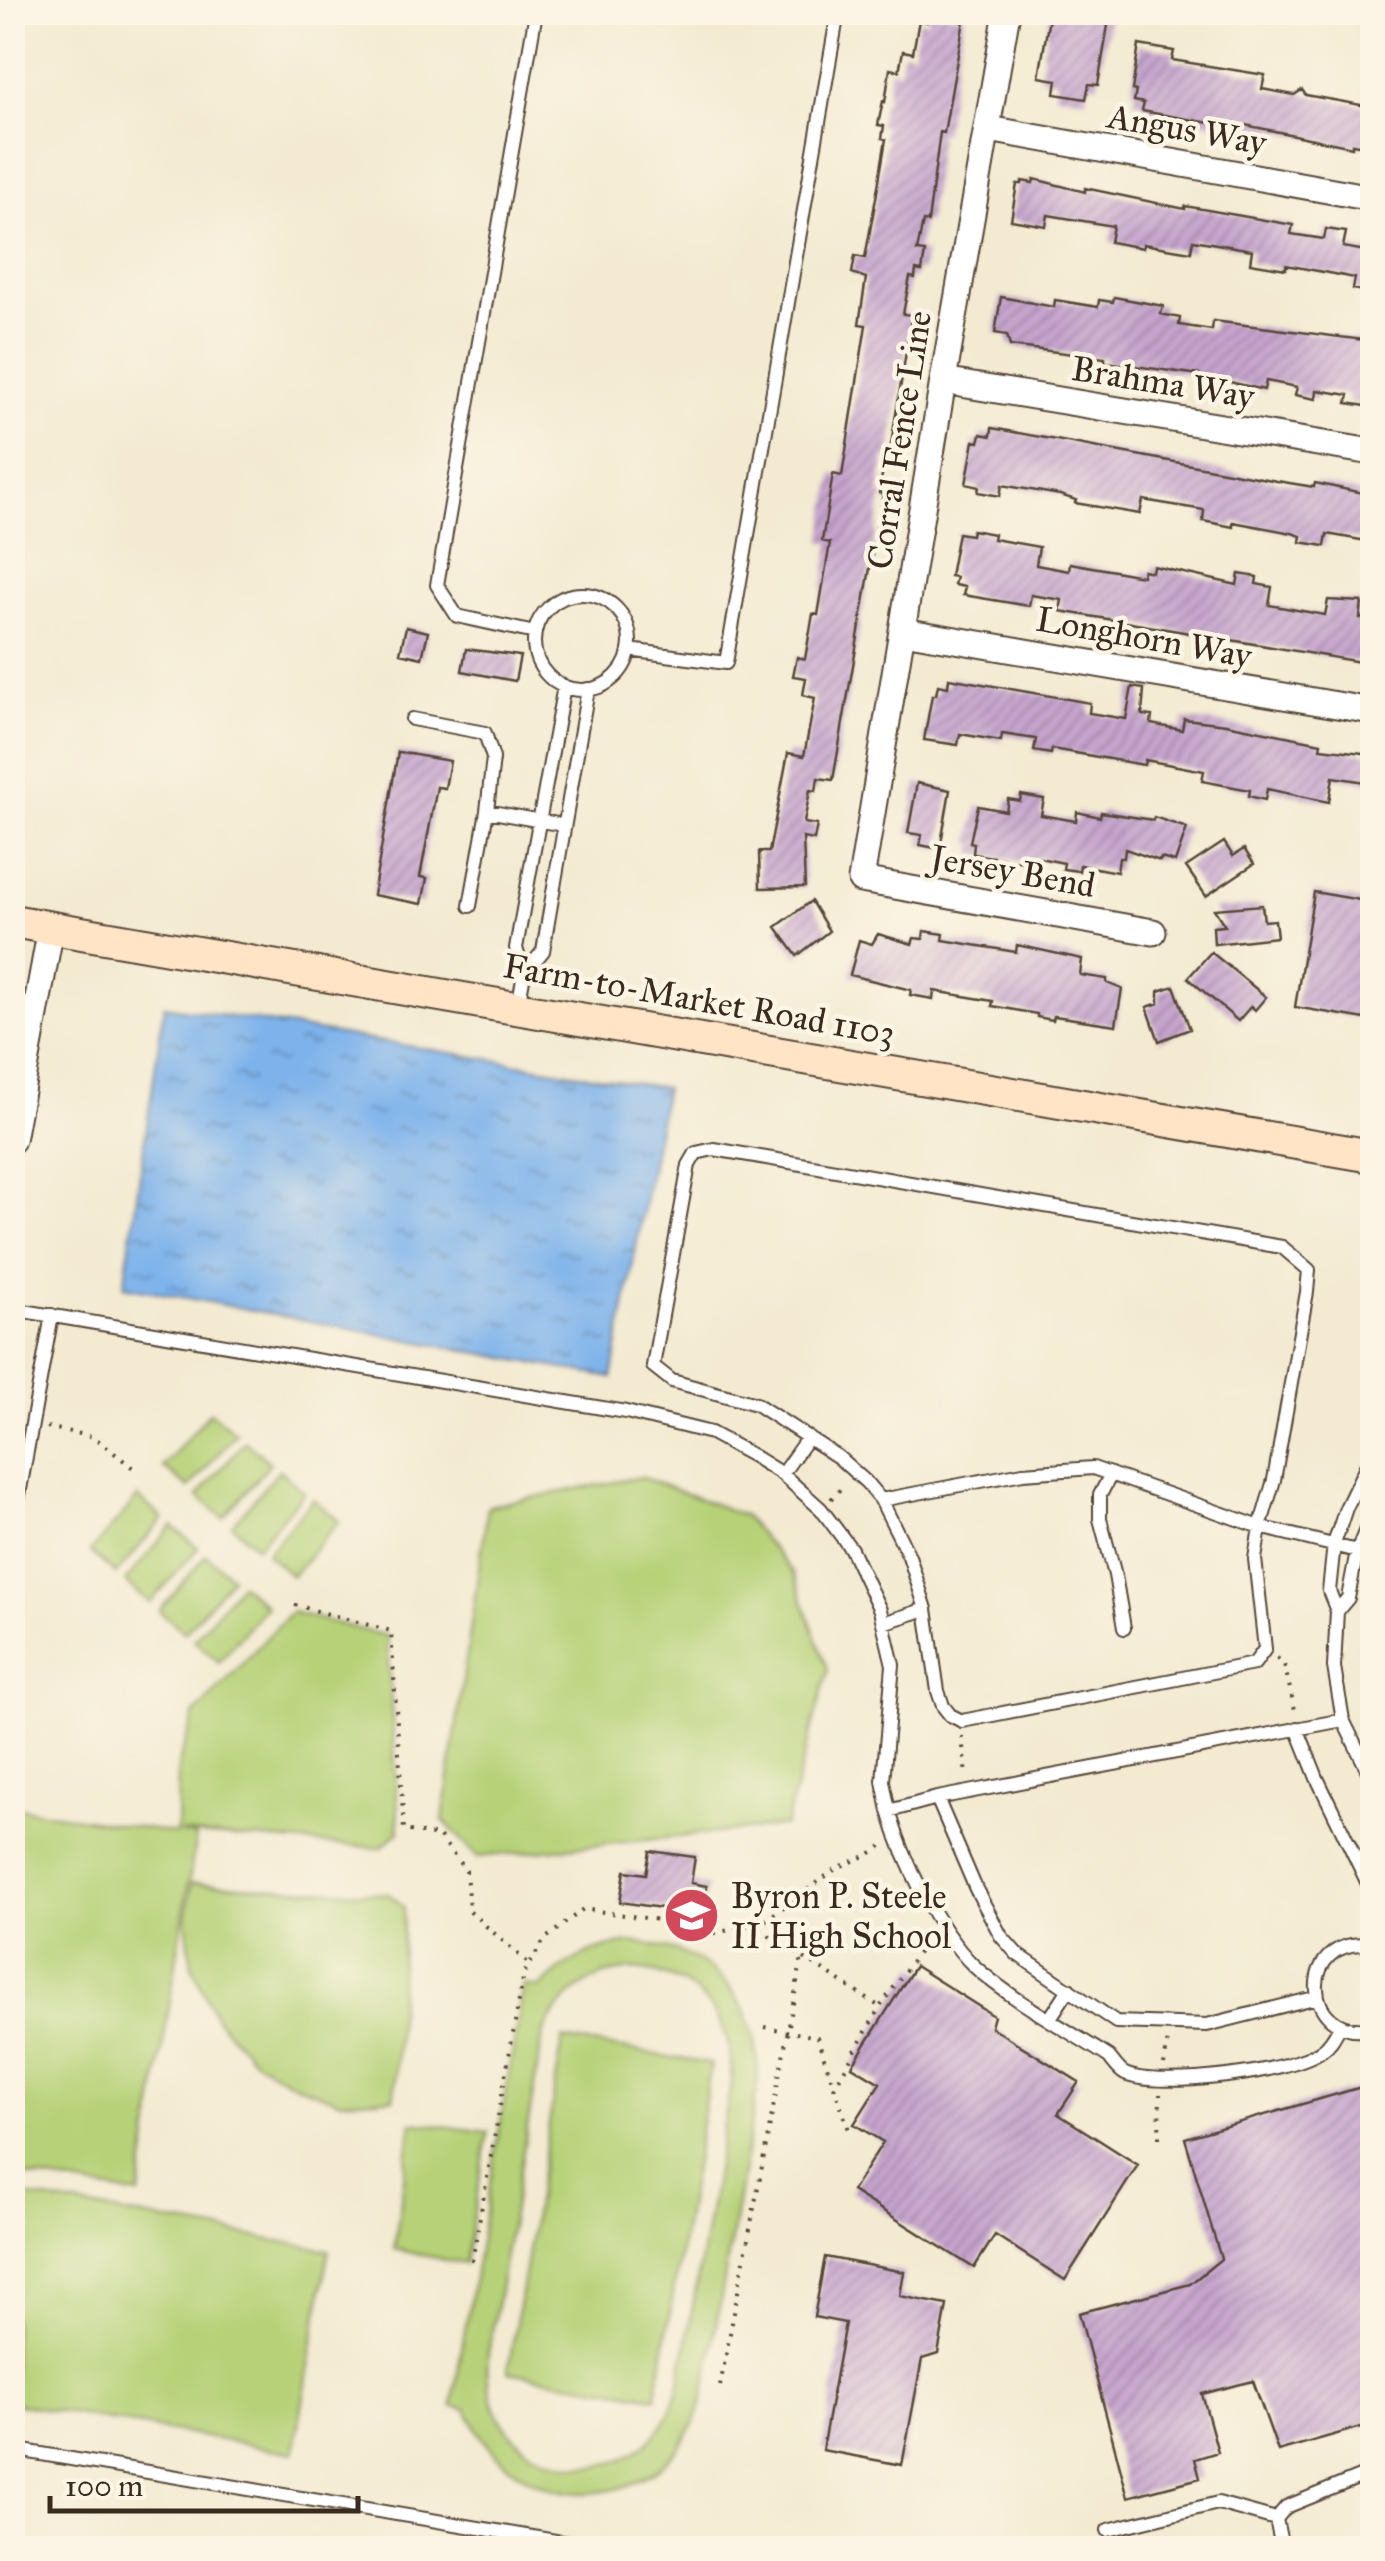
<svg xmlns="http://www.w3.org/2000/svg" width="1385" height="2561" font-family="'IM FELL Great Primer',serif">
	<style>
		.green { fill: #b6d177; stroke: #787e4a; stroke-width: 2.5; fill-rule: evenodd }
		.water { fill: url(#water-ripples); stroke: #5c6e84; stroke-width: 2.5 }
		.building { fill: url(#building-hatch) }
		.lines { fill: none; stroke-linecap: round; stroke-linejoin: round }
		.lane-casing { stroke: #574739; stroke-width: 16 }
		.street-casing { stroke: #574739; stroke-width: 29 }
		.secondary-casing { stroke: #574739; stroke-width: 36 }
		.path { stroke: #574739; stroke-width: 4; stroke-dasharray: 2.5 8; stroke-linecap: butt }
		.lane { stroke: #fff; stroke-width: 12 }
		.street { stroke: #fff; stroke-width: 25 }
		.secondary { stroke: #ffe4c6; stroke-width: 32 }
		.labels { text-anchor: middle; stroke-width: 9; stroke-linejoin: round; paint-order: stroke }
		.street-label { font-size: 35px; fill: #3b2a1e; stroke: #fcf5e5 }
		.poi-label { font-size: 35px; fill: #3b2a1e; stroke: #fcf5e5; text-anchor: start }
	</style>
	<defs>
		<pattern id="water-ripples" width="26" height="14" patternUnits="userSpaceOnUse" patternTransform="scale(2.5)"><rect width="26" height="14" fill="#7db2eb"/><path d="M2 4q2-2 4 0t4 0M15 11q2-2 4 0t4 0" fill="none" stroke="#6891be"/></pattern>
		<pattern id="building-hatch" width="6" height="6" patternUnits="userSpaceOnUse" patternTransform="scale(2.5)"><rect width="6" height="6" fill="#c6a4ce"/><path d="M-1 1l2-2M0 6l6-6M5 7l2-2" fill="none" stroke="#a286a7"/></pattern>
	</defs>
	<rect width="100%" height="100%" fill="#fcf5e5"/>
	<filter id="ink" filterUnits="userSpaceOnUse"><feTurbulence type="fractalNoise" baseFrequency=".01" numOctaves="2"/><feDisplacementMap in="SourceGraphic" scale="20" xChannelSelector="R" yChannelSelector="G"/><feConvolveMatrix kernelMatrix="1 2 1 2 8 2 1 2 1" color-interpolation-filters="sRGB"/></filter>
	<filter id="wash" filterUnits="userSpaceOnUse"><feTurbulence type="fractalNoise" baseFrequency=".0048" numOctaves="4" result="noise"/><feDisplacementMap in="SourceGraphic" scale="40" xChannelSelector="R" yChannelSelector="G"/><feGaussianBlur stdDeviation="2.25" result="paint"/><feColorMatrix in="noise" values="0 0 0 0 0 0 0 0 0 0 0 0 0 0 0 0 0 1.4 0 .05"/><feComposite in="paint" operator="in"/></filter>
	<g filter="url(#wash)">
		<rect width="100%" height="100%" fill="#f3ead1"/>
		<!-- green -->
		<path class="green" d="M210,1412L236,1433L189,1488L163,1467Z
			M245,1441L270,1463L223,1518L198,1496Z
			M279,1470L304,1492L257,1547L232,1525Z
			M641,1477L743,1515L793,1573L828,1670L785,1826L477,1857L443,1820L488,1506Z
			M138,1497L163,1519L116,1574L90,1552Z
			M313,1499L339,1521L292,1576L266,1554Z
			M172,1526L198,1548L150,1603L125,1582Z
			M206,1555L232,1577L185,1632L159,1611Z
			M240,1584L266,1606L219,1662L194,1640Z
			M291,1612L387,1636L399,1831L381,1848L180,1833L196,1837L139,2195L13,2174V1807L177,1834L178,1766L195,1714Z
			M192,1883L388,1894L404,1907L394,2098L340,2101L292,2083L254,2060L216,2019L192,1966L186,1920Z
			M636,1943C717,1950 764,2007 757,2087L705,2391C676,2519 516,2528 467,2409L452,2406L524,1985L540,1988C567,1959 597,1945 636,1943ZM636,1969C698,1975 736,2021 731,2083L679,2387C648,2512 476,2481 488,2354L543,2035C561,1994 592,1972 636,1969Z
			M563,2039L711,2064L656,2397L508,2372Z
			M412,2122L488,2132L465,2264L394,2249Z
			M13,2194L329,2250L294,2453L13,2403Z"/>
		<!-- water -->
		<path class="water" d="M164,1006L665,1088L612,1378L124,1286Z"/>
		<g id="blocks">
			<!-- building -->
			<path class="building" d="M929,12L965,15L944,133L940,132L928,222L923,221L917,251L925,252L922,271L916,270L915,278L910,277L903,314L912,315L889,457H885L879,493L883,494L833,780L818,778L816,791L810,790L804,823L817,825L814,840L803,838L805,887L760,888L759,852H769L788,753L804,756L815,698L803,695L806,678L793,676L797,657L805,659L813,614L818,615L830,543L822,541L833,474L842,476L866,325L859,324L866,278L852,273L855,256L865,258L876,198L886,139L882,138L884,126L878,125L883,101L885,102L890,69L899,71L903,51L913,53L919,20L927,22Z
				M1050,12L1109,19L1098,85L1089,84L1086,99L1055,94L1057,80L1039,77Z
				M1139,45L1174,51L1172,60L1265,75L1262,89L1294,95L1302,90L1306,95L1372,107V147L1352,144V147L1245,125L1244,129L1142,111L1144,103L1134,101L1136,91L1132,90Z
				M1034,179L1085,192V188L1185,209V206L1293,225L1291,234L1324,239L1326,229L1346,232L1343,247L1372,252V293L1353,289L1355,278L1286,265V269L1250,263L1252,250L1193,240L1191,252L1143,244V248L1110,242L1113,226L1048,215L1046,226L1011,220L1017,184H1022V181L1033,183Z
				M1001,297L1054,307L1055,300L1098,307L1099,300L1113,302L1114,297L1163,306L1161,314L1180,318L1179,325L1212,330L1213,321L1372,341V369L1366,406L1347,403L1349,395L1317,390L1316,399L1295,395L1297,387L1266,381L1264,390L1200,375L1105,362V358L1010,346L1007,335L995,333Z
				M992,428L1277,481L1314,487L1315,483L1372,495V542L1327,534L1325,546L1300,542L1301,536L1292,533L1233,522V527L1203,521L1204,510L1143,500L1140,514L1075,503L1076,500L1060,495L1002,485L1000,496L978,492L979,487L966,484L974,441L979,442L981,434L991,436Z
				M972,530L994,534L993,539L1039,547L1036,565L1069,571L1070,563L1142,576L1143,570L1152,572L1153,566L1237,585L1239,574L1257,577L1256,584L1272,587L1269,605L1325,615L1328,600L1362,602L1360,618L1372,620V664L1060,611L1062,600L1031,595L1029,606L963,595L965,587L954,585L956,577L950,576L958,533L971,535Z
				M406,627L428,632L422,658L400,653Z
				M466,649L520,656L515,681L462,671Z
				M949,678L1090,703L1089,713L1126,719L1132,687L1144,689L1142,715L1152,716L1151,724L1182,730L1184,719L1226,724L1321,743L1320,748L1372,754V783L1333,777L1329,802L1267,789L1265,800L1249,796L1250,790L1202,781L1204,771L1145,760L1144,765L1052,749L1051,754L1034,751L1036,739L1002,734L1001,741L960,734L958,745L924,740L932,695H936L938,685L948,687Z
				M398,752L450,761L445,788L437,787L420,877L427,878L422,904L373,895Z
				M917,783L950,790L940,849L920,845L922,835L908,833Z
				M1021,795L1044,799L1041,815L1076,821L1077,812L1100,817L1101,812L1153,820L1154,817L1187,828L1175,862L1161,858L1160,861L1125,849L1124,858H1119L1117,872L1080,865L1079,871L1063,869L1064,863L1034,857L1032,863L973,854L974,843L970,842L978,806L1006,811L1008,799L1020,801Z
				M1224,842L1233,856L1244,849L1254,864L1206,896L1186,867Z
				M1314,892L1372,902L1371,1020L1295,1007Z
				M811,901L829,931L797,956L776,927Z
				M1262,905L1264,921L1275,920L1277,937L1214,944L1213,927L1225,926L1214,909Z
				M924,931L944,934L943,940L1016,952L1017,945L1082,959L1080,975L1107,979V983L1122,989L1116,1025L1054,1016L1053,1020L1037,1017V1014L992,1006L993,1001L934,991L933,999L910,995L911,990L850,975L859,940L872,944L878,934L912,944L914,938L923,939Z
				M1211,952L1266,997L1255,1010L1251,1006L1238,1021L1188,978Z
				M1174,986L1190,1029L1159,1041L1147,1007L1159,1003V991Z
				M650,1851L695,1857L691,1883L707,1886L703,1914L620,1902L625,1871L646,1874Z
				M915,1966L994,2016L991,2027L1079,2082L1058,2114L1138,2165L1065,2280L995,2235L974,2268L852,2191L883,2142L854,2124L880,2083L852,2066Z
				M1372,2084V2424L1278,2451L1253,2381L1202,2394L1218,2452L1195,2459L1200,2478L1128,2497L1079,2313L1190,2284L1221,2259L1185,2138Z
				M825,2257L904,2272L900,2296L947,2305L938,2354L922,2359L902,2465L822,2450L845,2323L814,2317Z"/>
		</g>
	</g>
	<g filter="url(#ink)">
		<use href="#blocks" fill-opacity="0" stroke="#574739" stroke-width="2.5"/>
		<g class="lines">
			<defs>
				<path id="lane" d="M534 642a48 48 0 1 1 96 0a48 48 0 1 1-96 0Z
					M535,633L457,616L437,585L536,12
					M629,650L726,663L838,12
					M412,719L485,733L493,758L487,811
					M470,906L487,811L563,825
					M524,974L516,948L564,686
					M518,1006L524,974L543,951L588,689
					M714,1149L1282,1247L1309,1270L1307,1292L1274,1480L1260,1527L1255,1559L1265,1649L1254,1664L962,1721L950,1715L943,1706L938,1691L926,1609L909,1556L881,1500L866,1482L838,1457L756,1404L672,1381L653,1366L689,1165L696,1153Z
					M12,1309L626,1412L711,1433L753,1456L782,1474L821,1509L851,1549L880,1610L893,1665L883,1781L889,1811L937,1798L1343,1720
					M1372,1454L1346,1508L1334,1544L1329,1591L1337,1611L1334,1667L1343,1720L1372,1779
					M782,1474L808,1437
					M1111,1474L1100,1495V1519L1115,1575L1124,1628
					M881,1500L1023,1473L1093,1468L1260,1527L1357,1551
					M12,1533L52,1315
					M1337,1611L1348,1598L1357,1551L1372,1515
					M883,1623L926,1609
					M1297,1728L1317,1778L1372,1892
					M937,1798L976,1889L1001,1936L1017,1954L1116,2022L1207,2025L1318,1997
					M889,1811C903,1860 937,1930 974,1966C1010,1999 1068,2030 1109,2057C1114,2063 1119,2071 1125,2074C1159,2089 1292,2073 1322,2050C1331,2044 1335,2035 1340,2026
					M1372,1945C1296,1934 1301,2042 1372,2028
					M1050,2018L1069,1989
					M12,2449L597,2548
					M1108,2530L1218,2503L1276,2519
					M1282,2548L1276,2519L1286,2507L1372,2472"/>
				<path id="street" d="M1007,12L943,381L861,880L1153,932
					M989,129L1372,198
					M943,381L1372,452
					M903,631L1372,711
					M12,1140L51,928"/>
				<path id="secondary" d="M12,921L1372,1156"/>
			</defs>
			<!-- lane casing -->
			<use href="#lane" class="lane-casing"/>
			<!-- street casing -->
			<use href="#street" class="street-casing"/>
			<!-- secondary casing -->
			<use href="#secondary" class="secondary-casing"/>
			<!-- path -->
			<path class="path" d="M47,1427L94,1437L137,1471
				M831,1499L845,1484
				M295,1605L391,1631L404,1830L439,1836L466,1871L469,1911L529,1964
				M1277,1658L1284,1664L1296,1714
				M962,1736L966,1776
				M751,1924L880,2007
				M765,2027L817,2037L849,2130
				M1164,2065L1168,2039
				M834,2088L880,2007L931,1934
				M1159,2138L1160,2094
				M472,2261L524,1973L545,1939L583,1909L659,1920L716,1933L763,1922L837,1868L870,1854L884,1844
				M720,2386L802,1957"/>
			<!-- lane -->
			<use href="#lane" class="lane"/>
			<!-- street -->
			<use href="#street" class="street"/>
			<!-- secondary -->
			<use href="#secondary" class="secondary"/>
		</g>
	</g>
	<!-- icons -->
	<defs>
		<symbol id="school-disc" viewBox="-11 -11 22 22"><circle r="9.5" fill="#d1495b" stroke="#fcf5e5"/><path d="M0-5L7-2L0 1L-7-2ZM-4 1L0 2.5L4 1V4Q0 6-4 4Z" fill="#fff"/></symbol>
	</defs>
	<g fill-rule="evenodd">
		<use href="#school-disc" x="660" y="1884" width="63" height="63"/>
	</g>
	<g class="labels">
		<!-- street labels -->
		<g class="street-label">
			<text transform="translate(1187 129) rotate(10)" y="12">Angus Way</text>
			<text transform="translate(1163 382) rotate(9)" y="12">Brahma Way</text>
			<text transform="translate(899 440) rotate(-81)" y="12">Corral Fence Line</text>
			<text transform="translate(1144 637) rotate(10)" y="12">Longhorn Way</text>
			<text transform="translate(1013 871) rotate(10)" y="12">Jersey Bend</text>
			<text transform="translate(699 999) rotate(10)" y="12">Farm-to-Market Road 1103</text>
		</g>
		<!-- poi labels -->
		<g class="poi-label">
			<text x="731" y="1908">Byron P. Steele<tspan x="731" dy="40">II High School</tspan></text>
		</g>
	</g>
	<!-- margin -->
	<rect width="1385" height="2561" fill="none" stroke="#fcf5e5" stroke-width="50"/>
	<!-- scale -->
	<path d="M50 2496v15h308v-15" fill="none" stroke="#3b2a1e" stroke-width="5"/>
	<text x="65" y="2496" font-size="30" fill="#3b2a1e" stroke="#fcf5e5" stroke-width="8" paint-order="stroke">100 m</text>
</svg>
